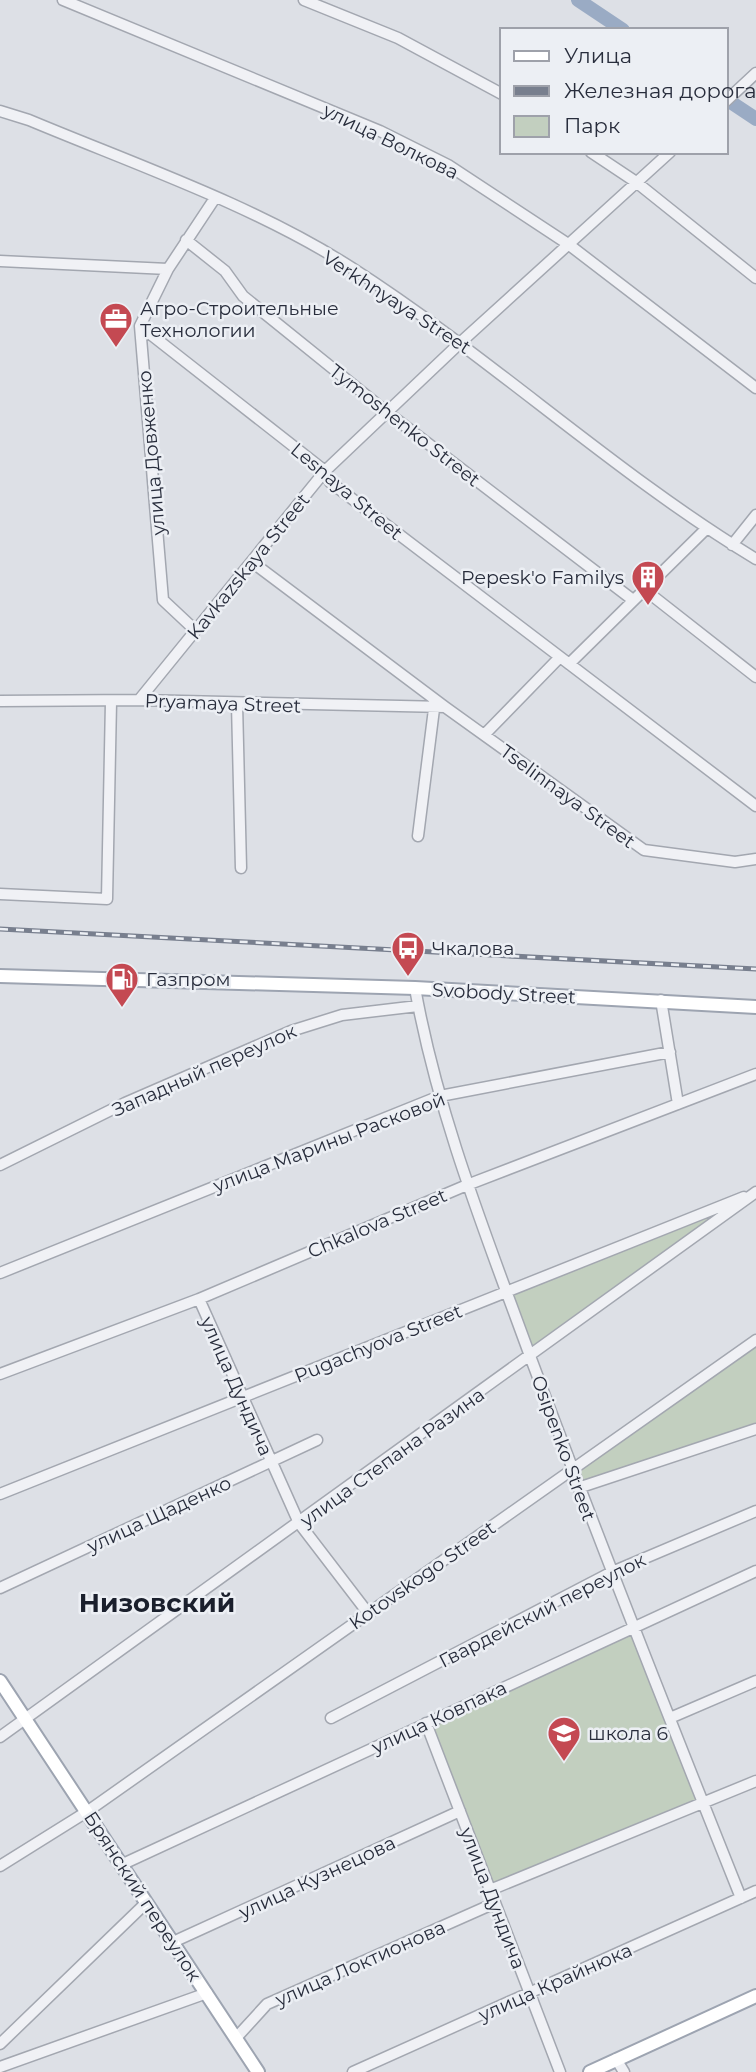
<svg xmlns="http://www.w3.org/2000/svg" width="756" height="2072" font-family="Montserrat,sans-serif">
	<style>
		.green { fill: #c2cfbf }
		.lines { fill: none; stroke-linecap: round; stroke-linejoin: round }
		.river { stroke: #9aabc4; stroke-width: 14 }
		.minor-casing { stroke: #a3a7b0; stroke-width: 13 }
		.major-casing { stroke: #9da4b1; stroke-width: 16 }
		.minor { stroke: #f0f1f5; stroke-width: 10 }
		.major { stroke: #fff; stroke-width: 12 }
		.rail-casing { stroke: #787f8e; stroke-width: 5 }
		.rail { stroke: #eceff4; stroke-width: 2.5; stroke-dasharray: 8; stroke-linecap: butt }
		.labels { text-anchor: middle; stroke-width: 5; stroke-linejoin: round; paint-order: stroke }
		.street-label { font-size: 19px; fill: #282d3c; stroke: #eceff4 }
		.poi-label { font-size: 19px; fill: #282d3c; stroke: #eceff4; text-anchor: start }
		.district-label { font-size: 26px; font-weight: bold; fill: #1a1f2c; stroke: #eceff4 }
	</style>
	<rect width="100%" height="100%" fill="#dde0e6"/>
	<!-- green -->
	<path class="green" d="M756,1192L531,1357L505,1288Z
		M756,1340V1429L578,1488L572,1470Z
		M634,1627L703,1803L490,1890L426,1724Z"/>
	<g class="lines">
		<!-- river -->
		<path class="river" d="M578,0L623,30
			M726,99L756,119"/>
		<defs>
			<path id="minor" d="M63,0L380,131L448,165L568,244L756,388
				M304,0L398,38L502,94
				M726,101L756,73
				M0,111L29,120C134,164 256,206 352,268C492,358 614,473 756,559
				M591,152L636,182L756,278
				M186,240L225,271L243,296L388,413L633,600
				M0,261L168,269
				M140,326L325,471L330,482L756,806
				M732,545L756,515
				M252,562L445,707L644,850L735,862L756,859
				M645,590L756,677
				M195,630L163,600L140,326L168,269L215,198
				M569,664L706,529
				M139,700L325,471L461,342L670,152
				M0,701L139,700L445,707
				M237,704L241,868
				M484,735L560,657
				M418,836L435,701
				M0,894L107,899L111,702
				M415,988C438,1116 486,1235 530,1356C598,1538 669,1718 741,1898
				M661,1000L678,1104
				M0,1165L125,1103L291,1031L342,1015L418,1006
				M0,1273L440,1096L670,1052
				M199,1299L299,1523L368,1613
				M0,1374L199,1299L467,1185L756,1074
				M578,1488L756,1429
				M0,1494L744,1197
				M0,1588L317,1440
				M331,1718L612,1572L756,1511
				M670,1718L756,1681
				M426,1723L560,2072
				M0,1737L756,1192
				M123,1864L756,1571
				M0,1866L88,1811L756,1340
				M490,1890L756,1781
				M173,1942L460,1811
				M236,2038L267,2004L495,1903
				M0,2044L147,1902
				M616,2059L624,2072
				M0,2067L207,1993
				M353,2072L756,1891"/>
			<path id="major" d="M0,976L415,988L756,1007
				M0,1681L258,2072
				M590,2072L756,1996"/>
		</defs>
		<!-- minor casing -->
		<use href="#minor" class="minor-casing"/>
		<!-- major casing -->
		<use href="#major" class="major-casing"/>
		<!-- minor -->
		<use href="#minor" class="minor"/>
		<!-- major -->
		<use href="#major" class="major"/>
		<defs>
			<path id="rail" d="M0,929L756,969"/>
		</defs>
		<!-- rail casing -->
		<use href="#rail" class="rail-casing"/>
		<!-- rail -->
		<use href="#rail" class="rail"/>
	</g>
	<!-- icons -->
	<defs>
		<symbol id="office-pin" viewBox="-11 -11 22 30"><path d="M0 17L-7.5 6A9.5 9.5 0 1 1 7.5 6Z" fill="#c44952" stroke="#eceff4"/><path d="M-6-3h4V-5.5h4V-3h4V5H-6ZM-1-4.5V-3h2v-1.5ZM-6 0V1H6V0Z" fill="#fff"/></symbol>
		<symbol id="building-pin" viewBox="-11 -11 22 30"><path d="M0 17L-7.5 6A9.5 9.5 0 1 1 7.5 6Z" fill="#c44952" stroke="#eceff4"/><path d="M-4-6H4V6H1V3H-1V6H-4ZM-2.5-4.3h1.7v1.8h-1.7ZM.8-4.3h1.7v1.8H.8ZM-2.5-1h1.7V.8h-1.7ZM.8-1h1.7V.8H.8Z" fill="#fff"/></symbol>
		<symbol id="bus-pin" viewBox="-11 -11 22 30"><path d="M0 17L-7.5 6A9.5 9.5 0 1 1 7.5 6Z" fill="#c44952" stroke="#eceff4"/><path d="M-5-6H5V4H4V6H2V4H-2V6H-4V4H-5ZM-3.5-4V0h7V-4ZM-3.5 1.2v1.5H-2V1.2ZM2 1.2v1.5H3.5V1.2Z" fill="#fff"/></symbol>
		<symbol id="fuel-pin" viewBox="-11 -11 22 30"><path d="M0 17L-7.5 6A9.5 9.5 0 1 1 7.5 6Z" fill="#c44952" stroke="#eceff4"/><path d="M-5.5-6h7V0h2V4h1.3V-2.5L3-4.5l.8-.8L6-3V5H2.5V1h-1V6h-7ZM-4.2-4.7v3.2H.2V-4.7Z" fill="#fff"/></symbol>
		<symbol id="school-pin" viewBox="-11 -11 22 30"><path d="M0 17L-7.5 6A9.5 9.5 0 1 1 7.5 6Z" fill="#c44952" stroke="#eceff4"/><path d="M0-5L7-2L0 1L-7-2ZM-4 1L0 2.5L4 1V4Q0 6-4 4Z" fill="#fff"/></symbol>
	</defs>
	<g fill-rule="evenodd">
		<use href="#office-pin" x="97" y="300" width="38" height="52"/>
		<use href="#building-pin" x="629" y="558" width="38" height="52"/>
		<use href="#bus-pin" x="389" y="929" width="38" height="52"/>
		<use href="#fuel-pin" x="103" y="960" width="38" height="52"/>
		<use href="#school-pin" x="545" y="1714" width="38" height="52"/>
	</g>
	<g class="labels">
		<!-- street labels -->
		<g class="street-label">
			<text transform="translate(391 141) rotate(26)" y="7">улица Волкова</text>
			<text transform="translate(397 302) rotate(33)" y="7">Verkhnyaya Street</text>
			<text transform="translate(405 425) rotate(38)" y="7">Tymoshenko Street</text>
			<text transform="translate(151 453) rotate(-95)" y="7">улица Довженко</text>
			<text transform="translate(347 491) rotate(40)" y="7">Lesnaya Street</text>
			<text transform="translate(248 566) rotate(-51)" y="7">Kavkazskaya Street</text>
			<text transform="translate(223 703) rotate(2)" y="7">Pryamaya Street</text>
			<text transform="translate(568 796) rotate(36)" y="7">Tselinnaya Street</text>
			<text transform="translate(504 993) rotate(3)" y="7">Svobody Street</text>
			<text transform="translate(204 1070) rotate(-24)" y="7">Западный переулок</text>
			<text transform="translate(329 1142) rotate(-21)" y="7">улица Марины Расковой</text>
			<text transform="translate(377 1223) rotate(-23)" y="7">Chkalova Street</text>
			<text transform="translate(378 1343) rotate(-22)" y="7">Pugachyova Street</text>
			<text transform="translate(237 1386) rotate(66)" y="7">улица Дундича</text>
			<text transform="translate(564 1448) rotate(70)" y="7">Osipenko Street</text>
			<text transform="translate(392 1457) rotate(-36)" y="7">улица Степана Разина</text>
			<text transform="translate(159 1514) rotate(-25)" y="7">улица Щаденко</text>
			<text transform="translate(422 1575) rotate(-35)" y="7">Kotovskogo Street</text>
			<text transform="translate(542 1610) rotate(-27)" y="7">Гвардейский переулок</text>
			<text transform="translate(439 1717) rotate(-25)" y="7">улица Ковпака</text>
			<text transform="translate(317 1877) rotate(-25)" y="7">улица Кузнецова</text>
			<text transform="translate(143 1896) rotate(57)" y="7">Брянский переулок</text>
			<text transform="translate(493 1898) rotate(69)" y="7">улица Дундича</text>
			<text transform="translate(360 1963) rotate(-24)" y="7">улица Локтионова</text>
			<text transform="translate(555 1982) rotate(-24)" y="7">улица Крайнюка</text>
		</g>
		<!-- poi labels -->
		<g class="poi-label">
			<text x="140" y="315">Агро-Строительные<tspan x="140" dy="22">Технологии</tspan></text>
			<text x="624" y="584" text-anchor="end">Pepesk'o Familys</text>
			<text x="432" y="955">Чкалова</text>
			<text x="146" y="986">Газпром</text>
			<text x="588" y="1740">школа 6</text>
		</g>
		<!-- district labels -->
		<g class="district-label">
			<text x="157" y="1612">Низовский</text>
		</g>
	</g>
	<!-- legend -->
	<rect x="500" y="28" width="228" height="126" fill="#eceff4" stroke="#9ea1aa" stroke-width="2"/>
	<rect x="514" y="51" width="35" height="10" fill="#ffffff" stroke="#9ea1aa" stroke-width="2"/>
	<text x="564" y="63" font-size="21" fill="#282d3c">Улица</text>
	<rect x="514" y="86" width="35" height="10" fill="#787f8e" stroke="#9ea1aa" stroke-width="2"/>
	<text x="564" y="98" font-size="21" fill="#282d3c">Железная дорога</text>
	<rect x="514" y="116" width="35" height="21" fill="#c2cfbf" stroke="#9ea1aa" stroke-width="2"/>
	<text x="564" y="133" font-size="21" fill="#282d3c">Парк</text>
</svg>
